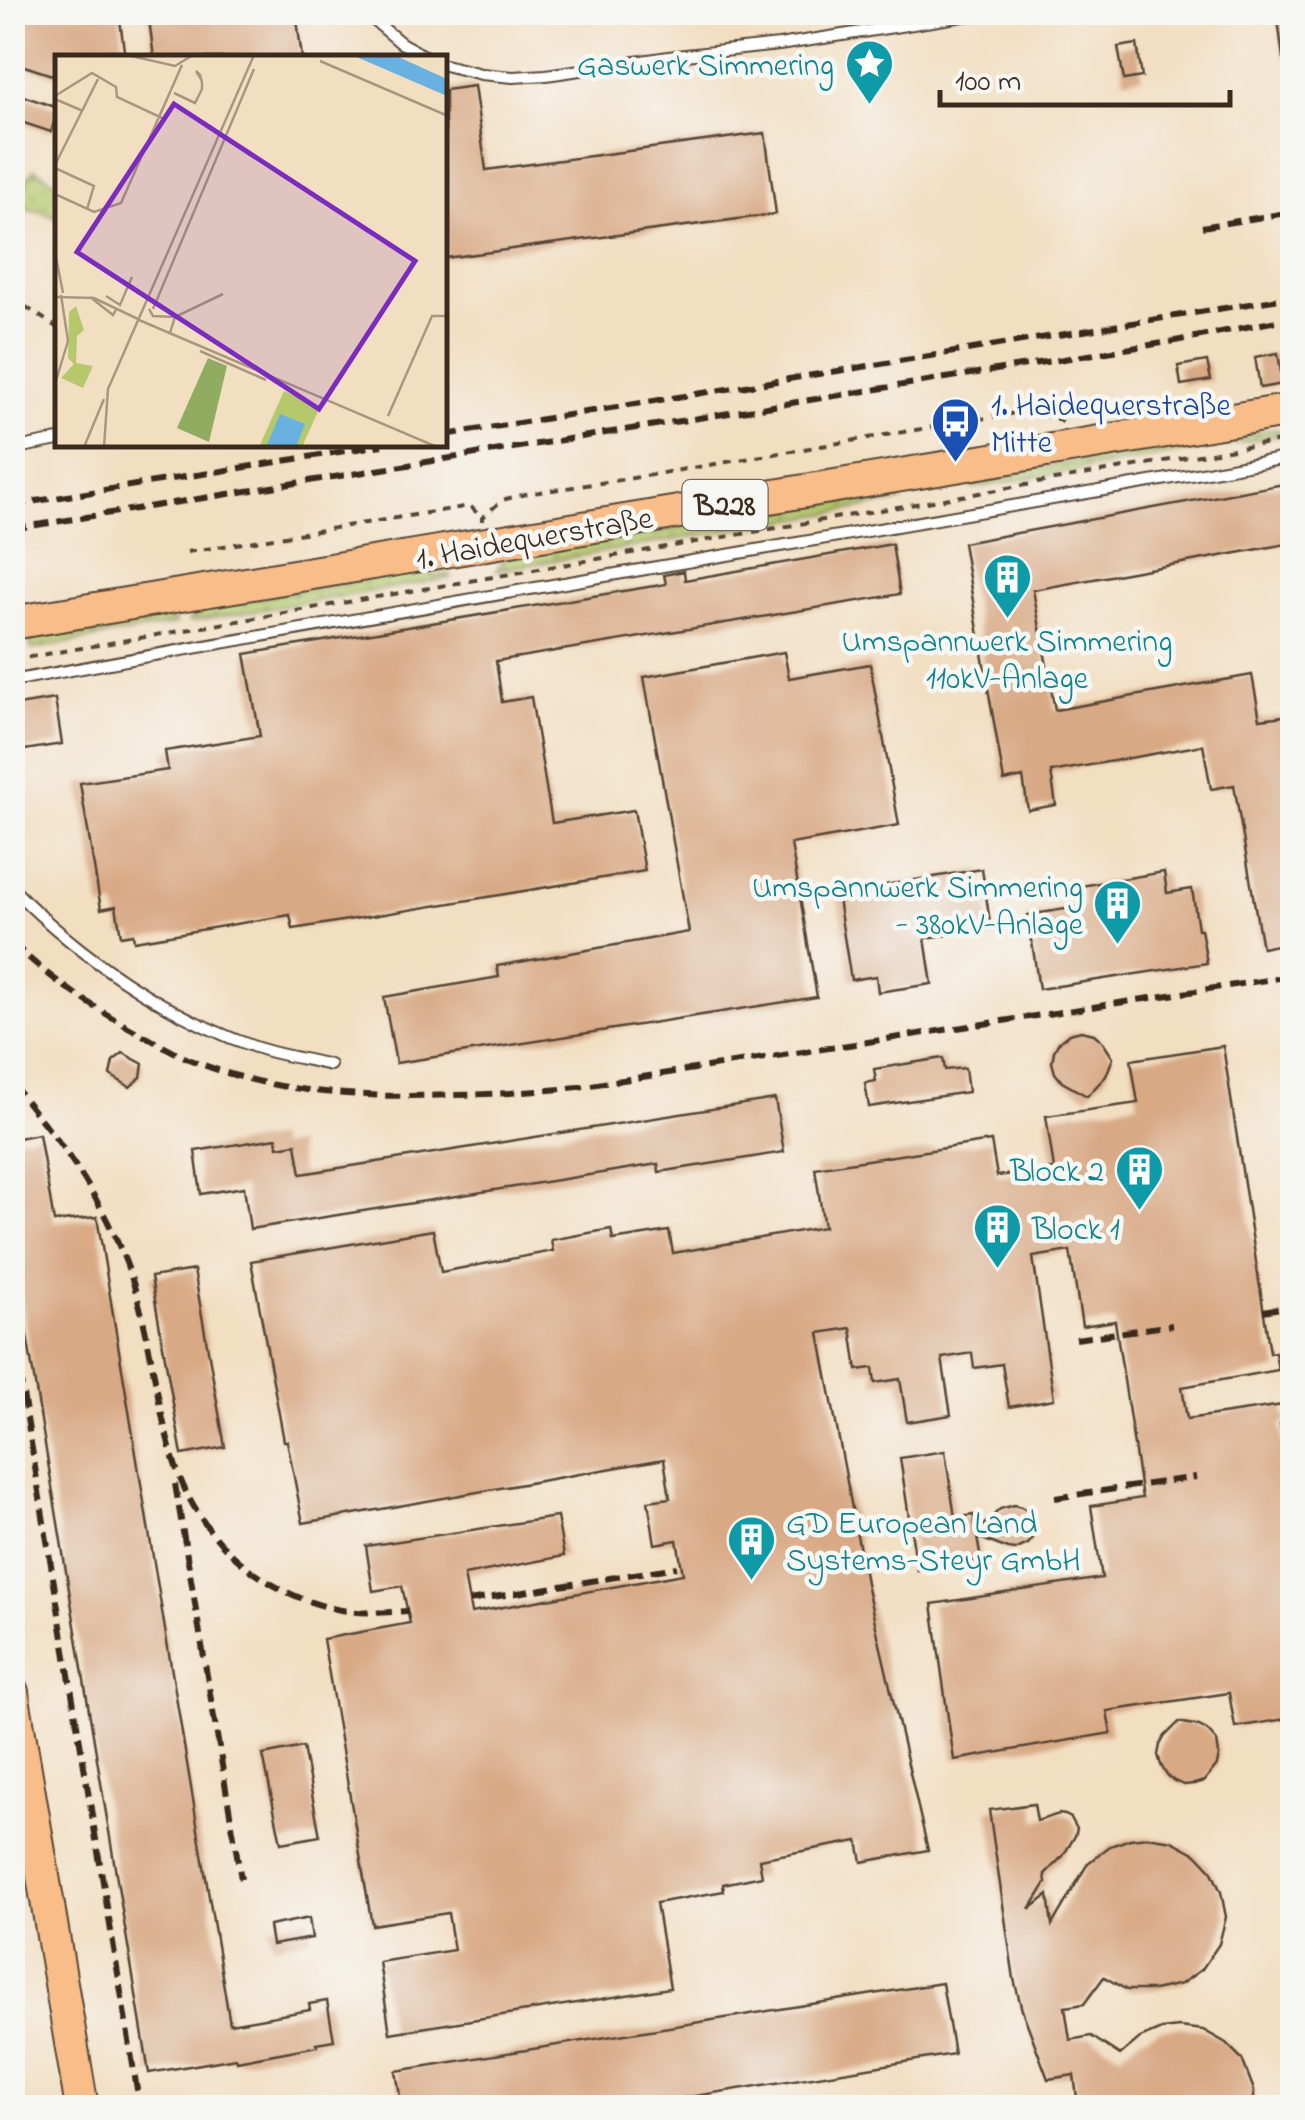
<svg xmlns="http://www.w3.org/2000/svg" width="1305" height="2120" font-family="'Indie Flower',sans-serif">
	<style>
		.grass { fill: url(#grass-dots); stroke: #787945; stroke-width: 2.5 }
		.building { fill: #d8a984 }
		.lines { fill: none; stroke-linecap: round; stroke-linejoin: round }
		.service-casing { stroke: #564536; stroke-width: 14 }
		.primary-casing { stroke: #564536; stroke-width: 36 }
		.path { stroke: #564536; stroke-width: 4; stroke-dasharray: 8 8; stroke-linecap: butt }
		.service { stroke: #fff; stroke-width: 10 }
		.primary { stroke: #f8bd89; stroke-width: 32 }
		.rail { stroke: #3b2a1e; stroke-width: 6; stroke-dasharray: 15 8; stroke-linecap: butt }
		.labels { text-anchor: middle; stroke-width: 9; stroke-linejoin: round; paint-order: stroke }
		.shield { fill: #f6f6f2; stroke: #73675e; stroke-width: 2.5 }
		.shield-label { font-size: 30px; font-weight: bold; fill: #3b2a1e }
		.culture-label { font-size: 32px; fill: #0d838f; stroke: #f6f6f2; text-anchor: end }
		.transit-label { font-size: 32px; fill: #164399; stroke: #f6f6f2; text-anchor: start }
		.street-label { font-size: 32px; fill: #3b2a1e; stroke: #f6f6f2 }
		.inset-river { fill: none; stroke: #68b1e0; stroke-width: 5 }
		.inset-road { fill: none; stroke: #a99680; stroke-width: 2.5 }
		.view { fill: #7b2cbf; fill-opacity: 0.15; stroke: #7b2cbf; stroke-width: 5 }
		.inset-edge { fill: none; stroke: #3b2a1e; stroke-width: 5 }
	</style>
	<defs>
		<pattern id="grass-dots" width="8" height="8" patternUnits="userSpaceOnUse" patternTransform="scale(2.5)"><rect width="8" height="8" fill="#b5c86c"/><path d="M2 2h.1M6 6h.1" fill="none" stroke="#94a358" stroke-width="1.8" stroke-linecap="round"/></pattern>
	</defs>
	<rect width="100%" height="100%" fill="#f6f6f2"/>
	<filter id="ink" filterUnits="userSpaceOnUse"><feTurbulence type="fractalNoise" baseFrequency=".01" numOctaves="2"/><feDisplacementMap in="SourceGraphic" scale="20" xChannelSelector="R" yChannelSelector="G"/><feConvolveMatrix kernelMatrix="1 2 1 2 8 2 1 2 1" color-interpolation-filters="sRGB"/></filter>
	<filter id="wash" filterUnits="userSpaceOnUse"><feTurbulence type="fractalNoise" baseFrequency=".0048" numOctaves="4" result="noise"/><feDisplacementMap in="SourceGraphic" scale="40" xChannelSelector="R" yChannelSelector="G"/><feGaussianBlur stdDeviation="2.25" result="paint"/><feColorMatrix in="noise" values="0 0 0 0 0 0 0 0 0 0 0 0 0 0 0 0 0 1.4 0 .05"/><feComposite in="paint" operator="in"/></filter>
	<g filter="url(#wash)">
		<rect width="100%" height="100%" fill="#f2dec1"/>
		<!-- grass -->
		<path class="grass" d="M34,169L57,183V218L41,211L28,209L23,203L13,197V178L25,183Z
			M1276,429L1282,435L972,488L971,479Z
			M884,494H891L901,501L497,570L503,560L511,556Z
			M430,569L432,576L449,574L450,578L189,622L192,611L200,607Z
			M161,614L172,618L175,624L32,649L29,640L40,634Z"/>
		<g id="blocks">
			<!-- building -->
			<path class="building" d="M12,12H119L125,58H58V77L12,62Z
				M148,12H296L302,58H154Z
				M1277,12H1292V58H1283Z
				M1137,44L1142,77L1124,80L1118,47Z
				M474,86L486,170L765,133L776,214L445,258V90Z
				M12,92L58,108L51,132L12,119Z
				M1278,353L1283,384L1260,388L1255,357Z
				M1207,361L1211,380L1181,385L1178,366Z
				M1284,484L1292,529V543L1033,590L1055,710L1252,675L1260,719L1292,715V942L1262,948L1234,785L1211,789L1203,745L1051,772L1056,805L1028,810L1023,777L1004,781L963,543Z
				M892,544L900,594L496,661L502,702L531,697L552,823L634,810L645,871L293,929L290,915L134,941L133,934L121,936L116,906L101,909L80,783L168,770L165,751L260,736L245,654L666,584L664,575L684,571L685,580Z
				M784,652L789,678L870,664L899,825L791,844L817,997L396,1063L384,997L499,977L497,966L689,932L644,677Z
				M55,699L62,744L12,752V706Z
				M982,869L991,929L925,938L932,984L878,992L876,976L851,980L837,893Z
				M1164,872L1167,893L1192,889L1198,929H1201L1207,963L1039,989L1028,915L1084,906L1081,886Z
				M1081,1031L1094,1034L1102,1041L1113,1058L1106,1076L1087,1096L1062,1082L1055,1073L1052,1062L1054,1051L1059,1042L1069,1034Z
				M1223,1046L1270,1353L1275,1352L1278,1370L1182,1387L1187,1419L1283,1405L1286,1423L1280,1424L1292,1501V1718L1235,1727L1229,1693L1107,1711L1111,1733L954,1760L932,1604L1102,1578L1091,1506L1142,1498L1115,1321L1082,1326L1070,1251L1033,1257L1054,1399L1009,1407L1002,1364L974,1368L972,1353L942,1358L951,1415L907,1422L900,1379L875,1383L873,1368L857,1370L851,1328L819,1333L867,1588L928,1850L862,1862L858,1841L759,1859L762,1876L723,1884L724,1891L656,1903L670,1988L390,2033L379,1962L454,1950L448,1913L372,1925L323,1639L410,1623L402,1586L373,1591L366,1546L557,1517L564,1556L464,1575L471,1613L683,1574L677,1540L655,1544L648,1501L670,1498L664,1459L303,1523L287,1441H284L251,1261L433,1230L441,1272L553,1251L551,1240L611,1229L613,1240L669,1231L673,1253L824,1227L815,1168L991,1141L997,1176L1054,1169L1046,1116L1138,1103L1131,1060Z
				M123,1053L143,1064L141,1077L130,1087L110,1075L113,1061Z
				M943,1058L945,1070L965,1068L968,1092L869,1107L865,1083L876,1081L874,1069Z
				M775,1099L784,1152L659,1172L658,1164L250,1229L244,1187L201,1194L195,1151L277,1138L278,1147L296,1144L301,1174Z
				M39,1134L54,1222L97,1217L230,2024L310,2010L309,2004L327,2001L334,2040L316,2043L317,2046L237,2061L236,2058L149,2073L12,1245V1139Z
				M194,1270L225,1447L182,1455L151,1277Z
				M945,1451L955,1518L974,1515L976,1532L1000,1509L1014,1505L1021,1507L1028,1511L1035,1524L1033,1538L1028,1544L1015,1550L1008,1549L977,1537L981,1560L917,1570L900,1458Z
				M1179,1722L1199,1726L1207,1730L1217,1741L1219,1755L1217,1765L1204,1781L1194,1784L1184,1785L1174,1781L1166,1774L1161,1765L1158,1755L1160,1745L1165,1736Z
				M303,1747L320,1836L281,1843L263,1755Z
				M1034,1804L1037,1821L1059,1814L1065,1815L1071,1818L1077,1829L1075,1836L1063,1856L1045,1874L1046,1883L1030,1909L1048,1895L1052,1925L1088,1863L1110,1846L1130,1839L1148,1837L1172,1841L1196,1854L1211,1870L1221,1892L1226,1917L1219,1944L1202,1969L1181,1984L1154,1990H1127L1104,1977L1084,2004L1065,2007L1070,2040L1091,2036L1120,2055L1140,2038L1161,2029L1179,2027L1203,2030L1226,2043L1242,2059L1254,2090V2108H1102L1101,2101L1077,2098L1074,2075L1048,2079L1022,2010L1014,1979L989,1810Z
				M309,1918L312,1938L272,1945L269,1926Z
				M942,1983L954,2054L621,2108H402L396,2071Z"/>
		</g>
	</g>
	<g filter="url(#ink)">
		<use href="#blocks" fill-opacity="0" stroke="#564536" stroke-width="2.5"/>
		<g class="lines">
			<defs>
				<path id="service" d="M364,12L401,43L428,58
					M445,65L481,74L513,77L546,75L676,56L779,45L989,12
					M12,449L58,440
					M12,681C438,602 866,533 1292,457
					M12,888C80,957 164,1015 255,1047C279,1055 306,1059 330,1065"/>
				<path id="primary" d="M12,623L1292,410
					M12,1692L82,2108"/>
			</defs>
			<!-- service casing -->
			<use href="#service" class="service-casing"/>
			<!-- primary casing -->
			<use href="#primary" class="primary-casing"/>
			<!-- path -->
			<path class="path" d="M12,298L58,328
				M482,521V518L502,500L526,494L633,478L1027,411L1055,418L1063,423
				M187,552L470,506L482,518
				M12,660L1292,439"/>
			<!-- service -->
			<use href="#service" class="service"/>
			<!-- primary -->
			<use href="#primary" class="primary"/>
			<!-- rail -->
			<path class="rail" d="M1202,227L1292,212
				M445,435L1292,297
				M12,505L382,445
				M12,529L1175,341L1292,318
				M12,942C47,977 88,1004 130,1028C150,1039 170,1051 191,1060C275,1095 366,1098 456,1095C497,1094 537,1092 578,1087L1292,976
				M12,1082C25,1101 40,1118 54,1136C85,1177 110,1220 128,1268C152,1333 154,1402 176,1467C201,1543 268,1598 347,1611C367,1614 388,1612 408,1611
				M1263,1311L1292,1306
				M12,1327L140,2108
				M1076,1339L1172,1325
				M1287,1463L1292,1461
				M175,1484L241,1879
				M1055,1498L1196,1477
				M469,1601L677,1567"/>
		</g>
	</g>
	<!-- icons -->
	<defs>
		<symbol id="sight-pin" viewBox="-11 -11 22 30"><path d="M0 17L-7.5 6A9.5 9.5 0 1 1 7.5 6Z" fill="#0f9aa8" stroke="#f6f6f2"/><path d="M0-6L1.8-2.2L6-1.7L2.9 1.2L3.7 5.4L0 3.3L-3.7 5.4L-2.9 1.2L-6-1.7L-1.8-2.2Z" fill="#fff"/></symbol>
		<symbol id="bus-pin" viewBox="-11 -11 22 30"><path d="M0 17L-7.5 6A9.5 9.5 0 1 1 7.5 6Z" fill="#1a4fb4" stroke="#f6f6f2"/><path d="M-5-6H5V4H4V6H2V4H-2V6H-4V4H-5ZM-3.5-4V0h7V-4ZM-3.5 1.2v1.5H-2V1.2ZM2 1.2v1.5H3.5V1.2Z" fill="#fff"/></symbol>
		<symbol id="building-pin" viewBox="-11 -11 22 30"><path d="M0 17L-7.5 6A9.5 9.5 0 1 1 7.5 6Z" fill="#0f9aa8" stroke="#f6f6f2"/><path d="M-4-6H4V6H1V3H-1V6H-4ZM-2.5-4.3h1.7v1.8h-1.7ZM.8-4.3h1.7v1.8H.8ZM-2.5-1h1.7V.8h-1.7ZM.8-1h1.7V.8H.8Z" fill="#fff"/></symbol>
	</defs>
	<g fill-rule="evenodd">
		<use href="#sight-pin" x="842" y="36" width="55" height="75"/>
		<use href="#bus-pin" x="928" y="394" width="55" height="75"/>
		<use href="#building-pin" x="980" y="550" width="55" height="75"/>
		<use href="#building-pin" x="1090" y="876" width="55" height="75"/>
		<use href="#building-pin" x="1112" y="1142" width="55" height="75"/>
		<use href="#building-pin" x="970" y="1200" width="55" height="75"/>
		<use href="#building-pin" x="724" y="1512" width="55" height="75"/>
	</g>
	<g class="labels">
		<!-- shield labels -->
		<rect class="shield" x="682.5" y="480" width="85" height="50" rx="8"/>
		<g class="shield-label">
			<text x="725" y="515">B228</text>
		</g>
		<!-- culture labels -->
		<g class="culture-label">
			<text x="834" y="75">Gaswerk Simmering</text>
			<text x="1007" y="651" text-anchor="middle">Umspannwerk Simmering<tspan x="1007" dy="37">110kV-Anlage</tspan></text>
			<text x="1083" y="897">Umspannwerk Simmering<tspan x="1083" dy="37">- 380kV-Anlage</tspan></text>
			<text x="1104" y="1181">Block 2</text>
			<text x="1032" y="1239" text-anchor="start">Block 1</text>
			<text x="786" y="1533" text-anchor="start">GD European Land<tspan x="786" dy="37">Systems-Steyr GmbH</tspan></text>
		</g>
		<!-- transit labels -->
		<g class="transit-label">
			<text x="991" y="415">1. Haidequerstraße<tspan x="991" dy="37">Mitte</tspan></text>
		</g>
		<!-- street labels -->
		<g class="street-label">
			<text transform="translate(534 537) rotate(-10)" y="11">1. Haidequerstraße</text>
		</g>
	</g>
	<!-- overview -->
	<g transform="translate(55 55)">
		<rect width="392" height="392" fill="#f2dec1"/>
		<path d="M21,251L29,275L22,281L21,308L38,311L28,333L6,323L19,309L13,303L14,257Z" fill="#b5c86c"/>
		<path d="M153,303L172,311L154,387L122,373Z" fill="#90ac60"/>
		<path d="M229,336L265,352L247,392H204Z" fill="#b5c86c"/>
		<path d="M297,0H339L392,24V41ZM225,359L250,369L241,392H211Z" fill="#68b1e0"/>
		<path class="inset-river" d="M312,0L393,37"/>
		<path class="inset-road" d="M72,0L120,11L138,0M265,6L393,61M119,38L140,48L147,34V27L146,24L145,20L141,16L146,24M0,41L37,18L61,32L62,42L107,63M0,44L28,56M0,110L43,24M0,113L39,131L32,154M0,139L39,157L66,148L127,10M0,197L8,238M51,241L65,250L77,222M0,242L39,243L83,264M35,242L58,260L62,253M94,254L98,261L120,262M98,254L199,14M84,265L382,392M115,278L120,262L168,239M145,296L211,325M0,329L13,286L6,240M333,361L377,261H393M29,392L49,344M49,392L53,334L199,0"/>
		<path class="view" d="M119,49L360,206L264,354L22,197Z"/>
		<rect width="392" height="392" class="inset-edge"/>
	</g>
	<!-- margin -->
	<rect width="1305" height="2120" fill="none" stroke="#f6f6f2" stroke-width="50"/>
	<!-- scale -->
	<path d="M940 90v15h290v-15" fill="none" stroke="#3b2a1e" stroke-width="5"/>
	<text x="955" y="90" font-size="30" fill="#3b2a1e" stroke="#f6f6f2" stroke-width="8" paint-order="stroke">100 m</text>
</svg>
